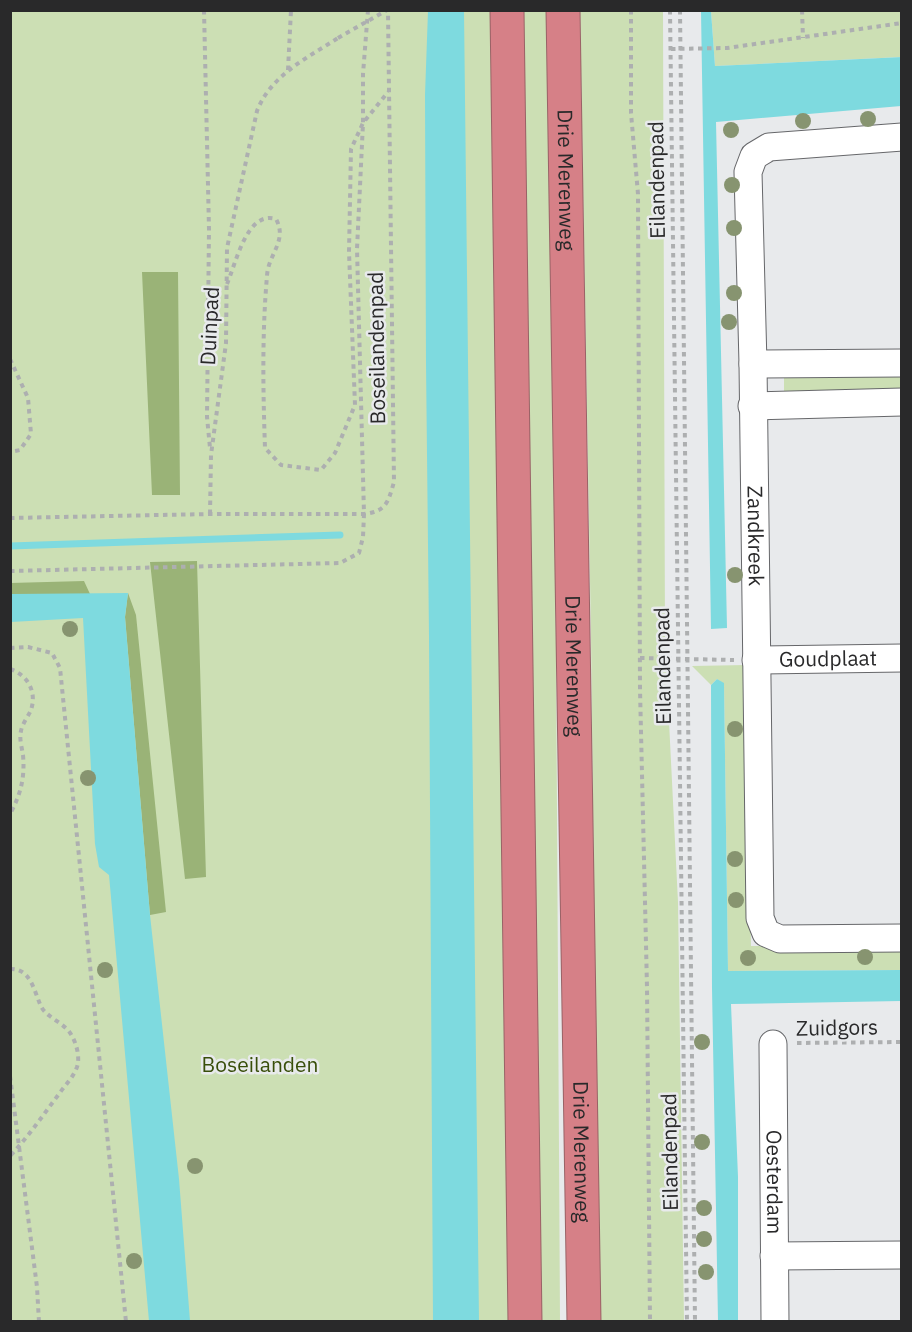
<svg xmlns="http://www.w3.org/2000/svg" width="912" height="1332" font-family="'IBM Plex Sans',sans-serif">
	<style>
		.green { fill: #ccdfb4 }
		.forest { fill: #9ab377 }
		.water { fill: #7edadf }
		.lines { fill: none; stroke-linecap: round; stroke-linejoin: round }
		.stream { stroke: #7edadf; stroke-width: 7 }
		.street-casing { stroke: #66676a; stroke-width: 29 }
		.highway-casing { stroke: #996266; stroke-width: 35 }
		.path { stroke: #adafb0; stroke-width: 4; stroke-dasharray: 4.5 4.5; stroke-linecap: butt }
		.street { stroke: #fff; stroke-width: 27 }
		.highway { stroke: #d68087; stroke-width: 33 }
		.path-bridge { stroke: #adafb0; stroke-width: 4; stroke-dasharray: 4.5 4.5; stroke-linecap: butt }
		.tree { fill: #879470 }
		.labels { text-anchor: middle; stroke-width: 5; stroke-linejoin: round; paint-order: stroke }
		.street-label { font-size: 21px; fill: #29292a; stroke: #e8eaec }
		.park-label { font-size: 21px; fill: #384e0a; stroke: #e8eaec }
	</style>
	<rect width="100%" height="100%" fill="#e8eaec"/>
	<!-- green -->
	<path class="green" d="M10,11H494L513,1321H11Z
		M521,11H548L556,642L560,1322L536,1321Z
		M580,11H663L665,641L678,902L684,1321H599L591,638Z
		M711,11H901V57L715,66Z
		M901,371V395L784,396V372Z
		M746,665L751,946L901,945V970L728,971L724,684L717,679L711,685L692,666Z"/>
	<!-- forest -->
	<path class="forest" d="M142,272H178L180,495H152Z
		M197,561L206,877L185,879L150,562Z
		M84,581L90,594H11L10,583Z
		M128,593L136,615L166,912L150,915L125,617Z"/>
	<!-- water -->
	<path class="water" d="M428,11H464L479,1322L433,1321L429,635L426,363L425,95Z
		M701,11H711L715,66L902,57L901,106L716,122L727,628L711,629Z
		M128,593L125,617L150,915L179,1179L190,1321H149L109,875L99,867L95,844L83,618L11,622V594Z
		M717,679L724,683L728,971L902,970L901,1001L731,1004L738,1177V1322L718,1321L712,988L711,685Z"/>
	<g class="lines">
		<!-- stream -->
		<path class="stream" d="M10,546L340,535"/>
		<defs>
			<g id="street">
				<path id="s1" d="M902,137L769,147L754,156L748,172L753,364L760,918L766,933L780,939L902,938"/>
				<path d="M753,364L902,363"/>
				<path d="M752,406L902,402"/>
				<path id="s2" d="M756,660L902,658"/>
				<path id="s3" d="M773,1044L775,1322"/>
				<path d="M774,1256L902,1255"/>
			</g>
			<g id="highway">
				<path d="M507,10L525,1322"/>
				<path id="s4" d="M563,10L584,1322"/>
			</g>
		</defs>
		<!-- street casing -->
		<use href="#street" class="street-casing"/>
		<!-- highway casing -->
		<use href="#highway" class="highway-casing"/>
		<!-- path -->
		<path class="path" d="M204,10L209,229L207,417L210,448
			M631,10V113L638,194L640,689L647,987L650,1322
			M670,10L687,1322
			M680,10L695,1322
			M802,10L803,38
			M671,49L727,48L902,23
			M288,70L291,10
			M227,284C236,263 247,210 276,219C288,241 268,254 267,276C262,333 263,391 265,448L281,465L321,470L335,453L355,405L349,252L351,149L363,123L388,92
			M10,359L28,398L31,434L20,450L10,452
			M210,514L211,455L226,343L227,248L257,111C271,75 307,58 338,38
			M10,518L210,514H364C387,511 388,502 394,482L388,10
			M10,571L340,563L359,553L363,537L364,514L357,249L363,123V74L368,10
			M10,648L28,647L52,653L60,668L126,1322
			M640,658L734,660
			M10,669C28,675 37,692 31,710C28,717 22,724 21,731C19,739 22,748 23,755C25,777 21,794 10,814
			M10,969C30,968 34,990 40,1004C45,1018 65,1022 72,1036C77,1045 80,1058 77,1067C73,1078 65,1085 59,1094C43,1115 29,1136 10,1156
			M797,1043L902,1042
			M10,1076L37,1287L39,1322"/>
		<!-- street -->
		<use href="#street" class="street"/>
		<!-- highway -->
		<use href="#highway" class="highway"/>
		<!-- path-bridge -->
		<path class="path-bridge" d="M338,38L387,10"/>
	</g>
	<!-- trees -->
	<g class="tree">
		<circle cx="868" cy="119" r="8"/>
		<circle cx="803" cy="121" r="8"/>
		<circle cx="731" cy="130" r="8"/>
		<circle cx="732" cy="185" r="8"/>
		<circle cx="734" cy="228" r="8"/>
		<circle cx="734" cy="293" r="8"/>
		<circle cx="729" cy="322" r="8"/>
		<circle cx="735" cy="575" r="8"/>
		<circle cx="70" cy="629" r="8"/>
		<circle cx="735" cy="729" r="8"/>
		<circle cx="88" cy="778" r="8"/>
		<circle cx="735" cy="859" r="8"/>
		<circle cx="736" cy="900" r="8"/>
		<circle cx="865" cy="957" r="8"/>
		<circle cx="748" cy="958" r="8"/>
		<circle cx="105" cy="970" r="8"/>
		<circle cx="702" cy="1042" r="8"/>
		<circle cx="702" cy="1142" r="8"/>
		<circle cx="195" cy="1166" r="8"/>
		<circle cx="704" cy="1208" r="8"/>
		<circle cx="704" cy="1239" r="8"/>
		<circle cx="134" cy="1261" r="8"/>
		<circle cx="706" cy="1272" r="8"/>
	</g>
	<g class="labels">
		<!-- street labels -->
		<g class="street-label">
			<text dy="7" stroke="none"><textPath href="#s4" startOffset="170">Drie Merenweg</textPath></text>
			<text transform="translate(657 180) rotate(-91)" y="7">Eilandenpad</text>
			<text transform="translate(210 326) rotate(-87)" y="7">Duinpad</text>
			<text transform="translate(377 348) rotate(-91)" y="7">Boseilandenpad</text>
			<text dy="7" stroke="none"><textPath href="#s1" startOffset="532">Zandkreek</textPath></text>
			<text dy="7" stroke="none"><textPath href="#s2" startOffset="72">Goudplaat</textPath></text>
			<text dy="7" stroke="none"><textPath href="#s4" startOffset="656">Drie Merenweg</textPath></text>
			<text transform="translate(663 666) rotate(-91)" y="7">Eilandenpad</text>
			<text transform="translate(837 1028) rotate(-1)" y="7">Zuidgors</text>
			<text dy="7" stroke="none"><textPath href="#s4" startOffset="1142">Drie Merenweg</textPath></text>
			<text transform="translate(670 1152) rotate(-91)" y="7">Eilandenpad</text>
			<text dy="7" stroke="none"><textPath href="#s3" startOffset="138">Oesterdam</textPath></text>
		</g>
		<!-- park labels -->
		<g class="park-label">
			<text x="260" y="1072">Boseilanden</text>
		</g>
	</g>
	<!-- border -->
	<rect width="912" height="1332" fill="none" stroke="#29292a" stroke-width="24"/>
</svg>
